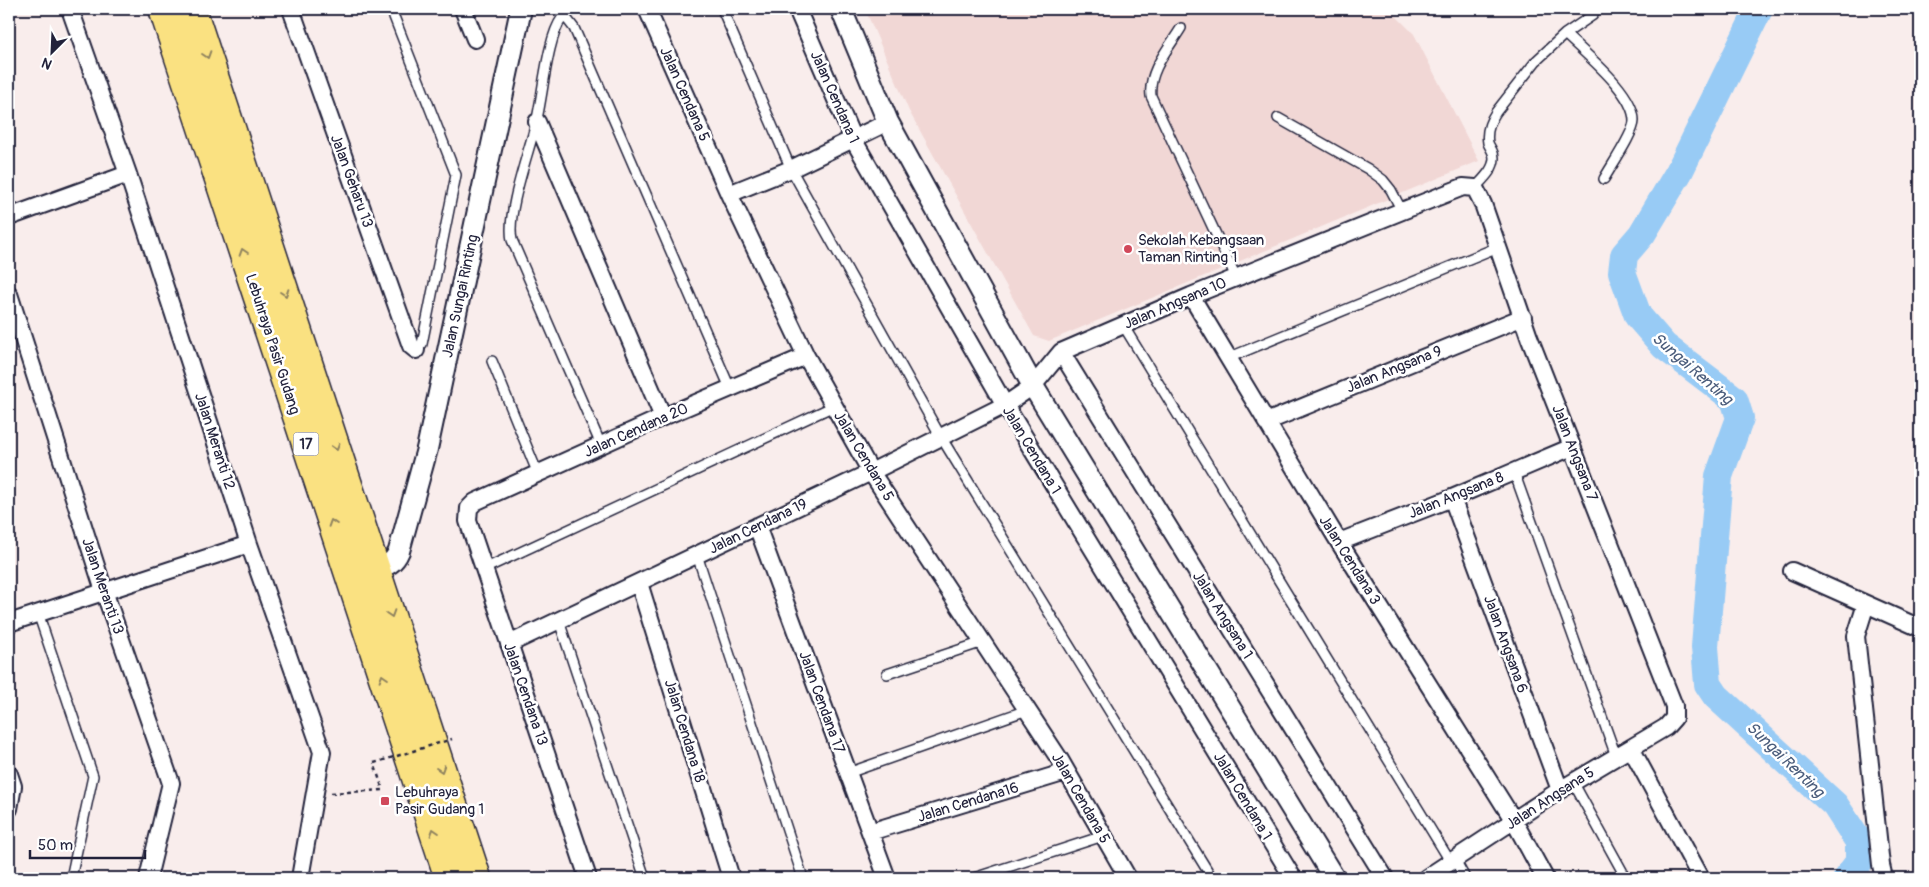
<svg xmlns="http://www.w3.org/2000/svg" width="1929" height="887" font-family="Pangolin,sans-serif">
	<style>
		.built { fill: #f1d7d5 }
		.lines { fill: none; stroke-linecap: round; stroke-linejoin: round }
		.river { stroke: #98cbf5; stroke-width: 28 }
		.service-casing { stroke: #22223b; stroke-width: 12 }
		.minor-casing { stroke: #22223b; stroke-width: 20 }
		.tertiary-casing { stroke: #22223b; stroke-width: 24 }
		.trunk-casing { stroke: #22223b; stroke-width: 31 }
		.path { stroke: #22223b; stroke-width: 2.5; stroke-dasharray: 4 4; stroke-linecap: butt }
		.service { stroke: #fff; stroke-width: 9 }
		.minor { stroke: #fff; stroke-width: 16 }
		.tertiary { stroke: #fff; stroke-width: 20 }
		.trunk { stroke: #fae181; stroke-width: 28 }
		.path-bridge { stroke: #22223b; stroke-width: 2.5; stroke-dasharray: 4 4; stroke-linecap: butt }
		.oneway { stroke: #8e825e }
		.poi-dot { fill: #d1495b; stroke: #fff; stroke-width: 2 }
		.labels { text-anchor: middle; stroke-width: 5; stroke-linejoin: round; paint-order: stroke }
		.shield { fill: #fff; stroke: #646476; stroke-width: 1 }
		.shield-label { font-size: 14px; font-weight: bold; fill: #22223b }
		.street-label { font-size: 15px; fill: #22223b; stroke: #fff }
		.poi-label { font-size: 15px; fill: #22223b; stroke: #fff; text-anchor: start }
		.water-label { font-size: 16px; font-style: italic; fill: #4b5d7c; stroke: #fff }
	</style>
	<rect width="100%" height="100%" fill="#f9edec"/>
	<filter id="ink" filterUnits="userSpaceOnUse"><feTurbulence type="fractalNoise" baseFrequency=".02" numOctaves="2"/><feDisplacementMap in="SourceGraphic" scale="10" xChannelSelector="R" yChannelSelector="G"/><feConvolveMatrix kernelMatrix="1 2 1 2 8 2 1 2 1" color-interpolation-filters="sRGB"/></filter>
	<g filter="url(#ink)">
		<!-- built -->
		<path class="built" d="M865,9H1389L1414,34L1479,161L1049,341L1034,336L909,111Z"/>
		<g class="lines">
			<!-- river -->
			<path class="river" d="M1759,9L1679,172L1642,234L1624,255L1622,272L1638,316L1664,346L1734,399L1740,418L1719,476L1705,647L1708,684L1716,696L1835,805L1859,842V862L1847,878"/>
			<defs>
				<path id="service" d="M391,9L456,175L422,344L416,350
					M722,9L791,169L941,437L1212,878
					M1181,28C1169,48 1148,71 1151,96L1236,277
					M1565,34C1585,54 1634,92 1634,121C1634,133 1611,166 1604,179
					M1278,118L1368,169L1383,180L1391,190L1402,211
					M1475,188C1482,180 1494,170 1494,158C1494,152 1490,148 1488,143C1486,132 1490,121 1496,112L1536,61L1565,34L1593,15
					M1123,325L1450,861
					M1228,358L1498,247
					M492,361L538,474
					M601,445L512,240C506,213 529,152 536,123C543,96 547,38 562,18L567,19L574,28L730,388
					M1514,472L1616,756
					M697,555L803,878
					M484,569L834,406
					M38,613L93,776L71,878
					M559,621L645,878
					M887,674L983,642
					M848,773L1027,710
					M1573,782L1626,878
					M1454,858L1465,878
					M974,878L1103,836"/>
				<path id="minor" d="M70,9L128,174L249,544L322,752L300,878
					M291,9L411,346L416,350
					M463,9L475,39
					M647,9L729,194L806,356L871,472L1060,760L1128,878
					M797,9L853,139L1005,405L1293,878
					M537,122L663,417
					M729,194L791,169L888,122
					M9,217L128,174
					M9,294L104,591L171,783L148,878
					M1191,296L1339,542L1514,821L1545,878
					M1061,352L1385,878
					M1266,422L1523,317
					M1452,498L1560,790
					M757,526L887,878
					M1339,542L1452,498L1572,447
					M1792,571L1920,628
					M639,583L731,878
					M1866,604L1856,636L1881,865L1884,878
					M9,623L249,544
					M509,644L871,472L1005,405L1033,386L1061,352L1191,296L1402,211L1463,187L1475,188L1483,204L1529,337L1674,706V718L1666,727L1560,790L1426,878
					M1631,748L1701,878
					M9,774L13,786L9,809
					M870,832L1066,772
					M588,878L468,521L469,508L475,502L663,417L806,356"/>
				<path id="tertiary" d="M841,9L888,122L1033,386L1334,878
					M376,568C388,565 394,563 399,551L427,449L521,9"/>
				<path id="trunk" d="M163,9L449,878
					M192,9L477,878"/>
			</defs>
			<!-- service casing -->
			<use href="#service" class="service-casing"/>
			<!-- minor casing -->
			<use href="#minor" class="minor-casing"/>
			<!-- tertiary casing -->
			<use href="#tertiary" class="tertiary-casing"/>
			<!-- trunk casing -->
			<use href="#trunk" class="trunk-casing"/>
			<!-- path -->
			<path class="path" d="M331,793L383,790L374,763"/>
			<!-- service -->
			<use href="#service" class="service"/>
			<!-- minor -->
			<use href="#minor" class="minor"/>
			<!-- tertiary -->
			<use href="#tertiary" class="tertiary"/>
			<!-- trunk -->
			<use href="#trunk" class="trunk"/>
			<!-- path-bridge -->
			<path class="path-bridge" d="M374,763L452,739"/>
		</g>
		<!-- one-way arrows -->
		<defs><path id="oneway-chevron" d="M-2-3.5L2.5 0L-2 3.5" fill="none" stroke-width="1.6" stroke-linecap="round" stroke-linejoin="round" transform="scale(1.25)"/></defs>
		<g class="oneway">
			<use href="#oneway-chevron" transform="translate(207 55) rotate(72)"/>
			<use href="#oneway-chevron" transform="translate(243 252) rotate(-108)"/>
			<use href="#oneway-chevron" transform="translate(285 293) rotate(72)"/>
			<use href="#oneway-chevron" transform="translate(336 447) rotate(72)"/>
			<use href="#oneway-chevron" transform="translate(332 523) rotate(-108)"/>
			<use href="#oneway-chevron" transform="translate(391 614) rotate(72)"/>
			<use href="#oneway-chevron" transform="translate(383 678) rotate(-108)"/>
			<use href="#oneway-chevron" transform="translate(441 769) rotate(72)"/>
			<use href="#oneway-chevron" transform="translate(434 832) rotate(-108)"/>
		</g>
	</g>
	<!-- markers -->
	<g class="poi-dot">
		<circle cx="1128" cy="249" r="5"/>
		<rect x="380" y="796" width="10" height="10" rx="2.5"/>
	</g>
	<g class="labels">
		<!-- shield labels -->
		<rect class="shield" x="293.5" y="432.5" width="25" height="23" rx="4"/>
		<g class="shield-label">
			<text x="306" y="449">17</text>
		</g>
		<!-- street labels -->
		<g class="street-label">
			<text transform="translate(685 94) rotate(66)" y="5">Jalan Cendana 5</text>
			<text transform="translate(835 97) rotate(66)" y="5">Jalan Cendana 1</text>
			<text transform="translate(352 181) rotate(70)" y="5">Jalan Geharu 13</text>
			<text transform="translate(460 296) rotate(-78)" y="5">Jalan Sungai Rinting</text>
			<text transform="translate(1175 303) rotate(-23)" y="5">Jalan Angsana 10</text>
			<text transform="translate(273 344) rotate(72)" y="5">Lebuhraya Pasir Gudang</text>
			<text transform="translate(1394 369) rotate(-22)" y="5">Jalan Angsana 9</text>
			<text transform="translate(636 430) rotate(-24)" y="5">Jalan Cendana 20</text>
			<text transform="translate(215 441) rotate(72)" y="5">Jalan Meranti 12</text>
			<text transform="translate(1032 450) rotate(59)" y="5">Jalan Cendana 1</text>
			<text transform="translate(1575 453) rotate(69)" y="5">Jalan Angsana 7</text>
			<text transform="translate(864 456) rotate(59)" y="5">Jalan Cendana 5</text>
			<text transform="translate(1456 495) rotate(-22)" y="5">Jalan Angsana 8</text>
			<text transform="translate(758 526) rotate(-26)" y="5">Jalan Cendana 19</text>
			<text transform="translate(1350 560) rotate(58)" y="5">Jalan Cendana 3</text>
			<text transform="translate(103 586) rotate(71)" y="5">Jalan Meranti 13</text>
			<text transform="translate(1223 615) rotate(58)" y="5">Jalan Angsana 1</text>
			<text transform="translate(1506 644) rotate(70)" y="5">Jalan Angsana 6</text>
			<text transform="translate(526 694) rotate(71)" y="5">Jalan Cendana 13</text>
			<text transform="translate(822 702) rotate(70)" y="5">Jalan Cendana 17</text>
			<text transform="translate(685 731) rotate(73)" y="5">Jalan Cendana 18</text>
			<text transform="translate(1243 796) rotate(59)" y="5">Jalan Cendana 1</text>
			<text transform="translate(1081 798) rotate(60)" y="5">Jalan Cendana 5</text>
			<text transform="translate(1550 798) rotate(-33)" y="5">Jalan Angsana 5</text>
			<text transform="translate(968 802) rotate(-17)" y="5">Jalan Cendana16</text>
		</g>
		<!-- poi labels -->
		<g class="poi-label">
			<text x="1138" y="245">Sekolah Kebangsaan<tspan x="1138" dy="17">Taman Rinting 1</tspan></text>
			<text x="395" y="797">Lebuhraya<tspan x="395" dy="17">Pasir Gudang 1</tspan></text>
		</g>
		<!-- water labels -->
		<g class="water-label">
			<text transform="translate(1693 368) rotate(41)" y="6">Sungai Renting</text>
			<text transform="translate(1786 759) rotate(44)" y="6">Sungai Renting</text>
		</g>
	</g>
	<!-- margin -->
	<rect width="1929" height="887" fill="none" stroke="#fff" stroke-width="30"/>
	<rect x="15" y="15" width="1899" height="857" fill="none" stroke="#22223b" stroke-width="2" filter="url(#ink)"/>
	<!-- north arrow -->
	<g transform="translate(52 52) rotate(204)" stroke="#ffffff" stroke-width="4" paint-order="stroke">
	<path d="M0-4L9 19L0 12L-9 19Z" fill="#22223b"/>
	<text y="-8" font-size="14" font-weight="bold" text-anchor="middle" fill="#22223b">N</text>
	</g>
	<!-- scale -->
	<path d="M30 850v8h115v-8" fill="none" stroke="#22223b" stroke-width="2.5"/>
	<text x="38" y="850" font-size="15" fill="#22223b" stroke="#ffffff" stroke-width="4" paint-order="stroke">50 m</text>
</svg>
